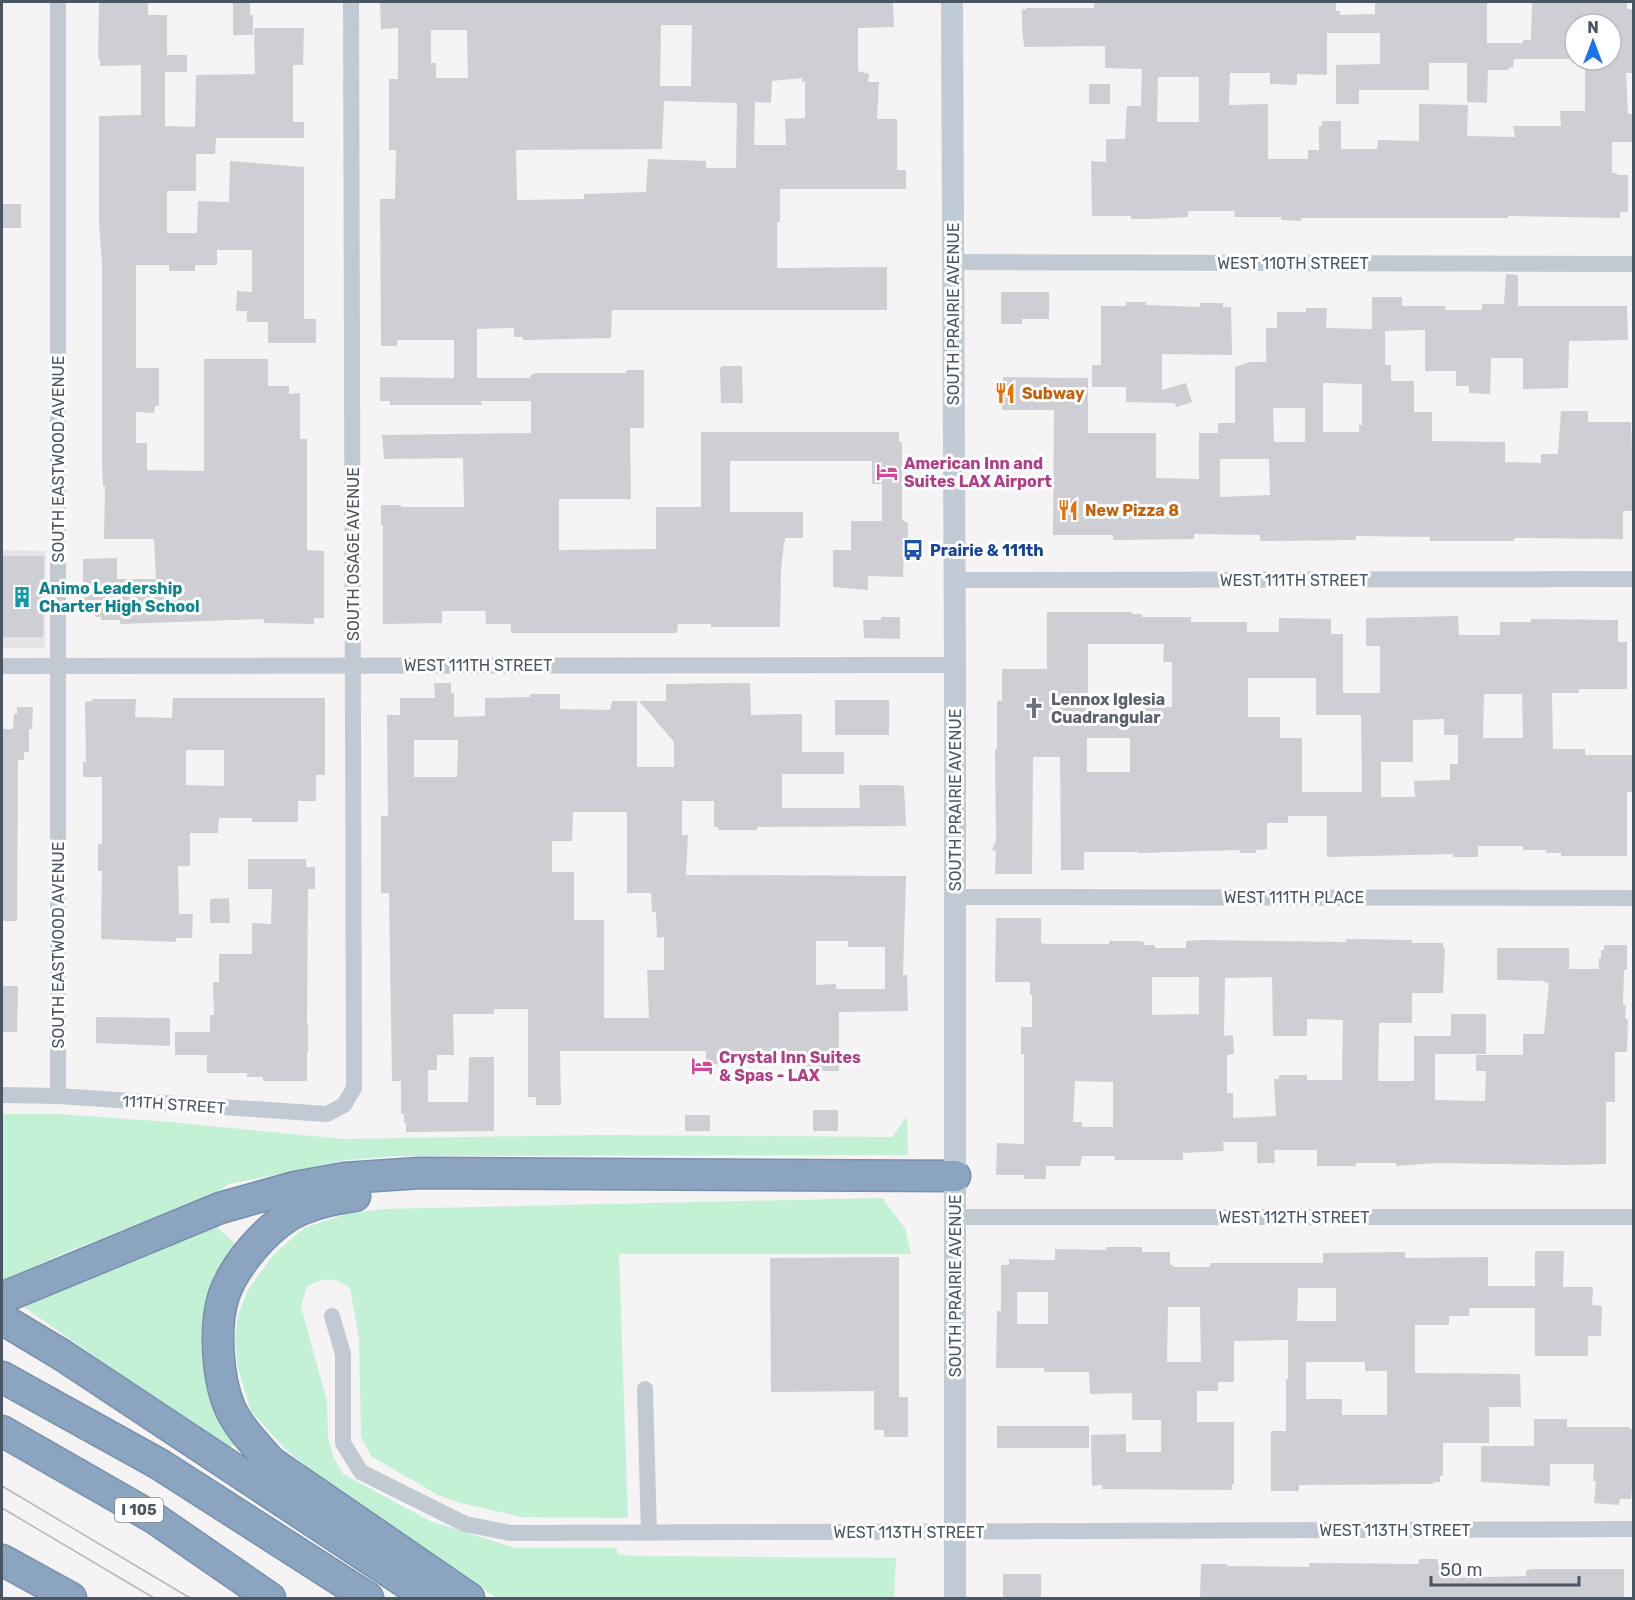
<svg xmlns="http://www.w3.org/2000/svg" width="1635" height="1600" font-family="Rubik,sans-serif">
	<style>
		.education { fill: #e6e4e5 }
		.green { fill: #c3f1d5 }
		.building { fill: #cdcfd5; fill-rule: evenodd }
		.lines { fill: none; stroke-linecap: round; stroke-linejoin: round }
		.motorway-casing { stroke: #7690ad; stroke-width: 33 }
		.minor { stroke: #c1cad2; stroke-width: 16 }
		.secondary { stroke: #c1cbd6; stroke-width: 22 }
		.motorway { stroke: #8ba5c1; stroke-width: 30 }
		.tram { stroke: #b5b8bd; stroke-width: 1.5 }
		.labels { text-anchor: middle; stroke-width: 6; stroke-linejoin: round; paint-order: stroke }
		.shield { fill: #fff; stroke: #808990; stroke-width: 1.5 }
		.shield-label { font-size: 15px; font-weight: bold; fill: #4a5661 }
		.street-label { font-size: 16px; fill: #4a5661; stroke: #fff }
		.food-label { font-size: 16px; font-weight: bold; fill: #c56008; stroke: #fff; text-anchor: start }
		.hotel-label { font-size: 16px; font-weight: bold; fill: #b23c85; stroke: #fff; text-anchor: start }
		.transit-label { font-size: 16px; font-weight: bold; fill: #164399; stroke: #fff; text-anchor: start }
		.culture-label { font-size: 16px; font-weight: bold; fill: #0d838f; stroke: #fff; text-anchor: start }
		.worship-label { font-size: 16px; font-weight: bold; fill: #5b616d; stroke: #fff; text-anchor: start }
	</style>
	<rect width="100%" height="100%" fill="#f5f3f3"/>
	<!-- education -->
	<path class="education" d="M2,550L46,551L45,648H2Z"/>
	<!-- green -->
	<path class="green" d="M2,1114H57L171,1122L342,1139L596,1135L892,1137L907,1116L908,1155L396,1156L347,1160L229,1184L214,1194L64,1253L2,1281Z
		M882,1198L905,1228L911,1254H619L628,1518L522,1517L457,1502L438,1495L371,1456L361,1437L359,1338L350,1288C335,1276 323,1278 307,1286L301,1307L327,1401L328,1438L333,1456L343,1474L430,1521L515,1548H616L618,1554L633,1556L896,1558L894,1598H497L329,1485L284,1448L251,1411L237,1365L235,1338L238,1315L248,1290L273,1255L304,1228L346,1214L383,1209Z
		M217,1227L239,1247L203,1335L202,1358L207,1382L237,1443L228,1450L24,1307L37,1300Z"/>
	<!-- building -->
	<path class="building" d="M99,2H148V15H167V55H187V72H165V126L195,127L196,75L255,74L254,28H304L303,65H293V122H304V138H216L215,154H196V191H167V233H197L198,201L229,202L230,161L304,167V319H316V343H268V322H247V311H236L237,291L252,292V250H217V265H195V271H169V265H136V368H159V406H155L154,413L136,412V443H147V470L204,471V359H268V386H289V394L300,393V439H307V550L324,551V618H314V624L264,623V619L120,624V620H101V617H95V613H83V559L117,558V579H156L154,539H104L105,486H103L102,465V264L99,223V116L141,115V65L100,66V59H98Z
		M233,2H250V15H253V35H233Z
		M380,2L893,3L894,27L858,28V71L869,74L868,82H879L877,119H897V170H906V189H780V222H777V268L887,267V310H612L611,338L523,340V337H514V328L477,329V378H530V375L536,373H626V370H644V428H630L631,499H559V550L656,549V507H701V432H899V442H902V520L908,523V545L904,547L903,577L868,576V590L833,587V550H851V521H882V484H872V461H730V512H803V538H785V542H784L781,570L780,627H711V624H678L677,633H511V624H486L485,611H442V623L383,624V525H381V505H401V507H464L463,458L384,459L382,435L531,433V401H481L482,405H390V401H380V377L454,378V340H397V346H381L380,199H395L396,150H389V79H398V28L381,29ZM661,25H692L691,86H660ZM431,30H467L468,78H436V63H431ZM802,78V82H805V118L785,119L786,145H754L755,102L771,103L772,81ZM664,101L737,103L736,168H706V161L648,159L646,192L584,194V199L517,200L516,150L662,149Z
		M1094,2H1336V11H1340V15L1375,14V2H1487V43H1523V40H1531L1532,2H1627V9H1634V73H1626L1628,114H1634V142H1612V173H1617V175H1628V212H1620V218L1508,216V218H1301V221L1281,220V217H1234L1235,211H1188V217L1152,219H1131V216H1092L1091,161L1106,162V139H1125L1127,106H1141L1142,69L1105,68V46L1024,47L1022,26V9L1026,10V8H1094ZM1575,24H1611V60H1585V111H1560L1561,126H1513L1515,137L1467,136L1468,105L1419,104V141L1378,140L1377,149H1341V121H1322V126H1319V150H1308V159H1268V104L1229,105L1230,73H1270V84L1297,85V74L1327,75V33H1380V64L1336,65V104H1359V90H1429V63H1467V102L1487,103L1488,70H1509V67L1513,68L1514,59H1575ZM1158,77H1199V122H1157Z
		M1089,84H1110V104H1089Z
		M2,204H21V228H2Z
		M1506,274L1518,275V306H1627L1628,340L1569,341L1568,388L1523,389V358H1491L1490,394L1469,393V386H1456V371H1425V330L1385,331V365H1391V381H1414V412H1432V441L1505,442V462L1541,463V454H1558L1561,411H1588V422H1631L1634,511H1623V539L1514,538V541H1430V537L1356,536V540L1260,541V535L1194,534V539L1113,540V535H1053L1054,410H1002L1003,377L1088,378V433H1156V478L1199,479V433H1218V423H1235V367L1250,362H1266V357L1269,356H1266V328H1277V312H1306V308H1327L1326,328L1372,329V297H1402V306H1445V310H1482V304H1504ZM1323,383L1362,384V425H1359V432H1323ZM1273,408H1305V442H1274ZM1220,459H1269L1270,495L1220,497Z
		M1001,292H1049V319H1022V324H1001Z
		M1126,302H1146V305L1200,307V303H1223V307H1231L1232,355L1162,354V390L1186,383L1192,402L1176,407L1175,403L1126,402V387H1092V365H1101V306H1126Z
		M722,366H742L743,403H721L720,369Z
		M2,556H44L43,637H2Z
		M1047,612H1132V614H1142V617H1191V622H1247V632H1279V618L1331,619V634H1343V693H1380V646H1366V618L1458,616L1459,635H1500V622H1531V619L1618,620V642H1627V689H1579V693H1552L1553,749H1585V755H1634V792H1627V856H1561V853H1546V850H1523V846H1478V857H1453V854L1327,857V816H1288V823H1267V849L1256,850V853H1240V850L1138,853V852H1084V870H1061L1060,757H1033L1032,874H995L996,851L992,850L996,840L995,749H997V701H1002V669H1047ZM1088,644H1164L1163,662H1172V707H1143V717H1088ZM1248,678H1316V715H1361L1362,792H1302V738H1280V717H1248ZM1484,694H1522L1523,738H1483ZM1444,719V735H1458V764H1450V780L1414,781L1415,797H1381V762H1413V720ZM1087,738H1130V772H1087Z
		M881,617H900V639L864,638L863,620H881Z
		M434,683H451V693H454V717L485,716V698L530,697V694H560V709L610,710L612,701H637V767H674V742L639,701H666V684L750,683L751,715L802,714V752H844V774H782V808H860L859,785H896L904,786L906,826L757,827V830H718V827H714V801H682V835H688L686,875L906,876L903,975H907L908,1011L839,1012V1071H806V1051H741V1064H706V1051H560L561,1105H536V1097H528V1009H494V1014H453L454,1055H437V1070H428V1102H468L469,1057H494V1131L406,1132V1123H404V1114H401V1081H392L389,893H381V816H388L387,715H400V698H435ZM414,740H458L457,777H414ZM573,812H627V893H651L652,912H656L657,938L664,937V970H647L649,1018H604V920H574V872H552V841H572ZM816,941H848V947H885V989H836V984L816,985Z
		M173,698H325V775H316V801H298V822H252V818H219L218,833H190V866H178L179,914H193L192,938H176V942L101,939L102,871H98V844H102V777H83V762H86L85,702L93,701L92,699H136L135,717L172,718ZM186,750H224V786L186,785Z
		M835,700H889V735H835Z
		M17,707H33L32,729H29V752H24V760H18L17,921H2L3,729H13L14,714H17Z
		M248,859H306V867H315V889H308L307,1025H308V1053H307V1081H263V1077H247V1073H207V1055H175V1032H210V1015H214L213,982H219V954H252V923L271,924L272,889H248Z
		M229,898L230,923H210V899Z
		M996,918H1041V943L1046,944H1109V941H1140L1144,942V945H1155V948H1186V941L1200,940L1346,942V939L1412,940V943H1443V948H1445L1443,993H1412V1023H1379L1378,1081H1414V1036H1451V1014H1486V1054H1435V1100L1485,1101L1486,1071H1476V1055H1523V1034H1544L1549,983H1545V981L1497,980V948H1569V969H1599V958H1601V950H1604V945H1627V970H1624L1623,1005H1626L1625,1019H1628L1627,1052H1615V1102H1606V1164L1564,1165L1437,1163L1396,1166V1163H1356V1166H1317V1150H1274L1275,1163H1257V1142H1223L1224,1151L1183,1153V1160H1115V1156H1082L1080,1166H1046V1179H1024V1175H996L997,1143L1024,1144V1054H1021V1027H1032V995H1030V982H995ZM1152,977H1199V1014L1152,1015ZM1272,977L1273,1036H1307V1019L1343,1020L1342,1080H1307V1075H1279V1079H1274L1276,1116L1233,1118V1093H1227V1055L1234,1054L1233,1035L1224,1036L1225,978ZM1075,1081L1113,1082V1127H1082V1122H1073Z
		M2,986H18L17,1032H2Z
		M96,1017L170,1018V1046L96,1043Z
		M813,1110H838V1131H813Z
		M685,1115H710V1131H685Z
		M1106,1247H1142V1252H1170V1265H1173V1267H1210V1263H1323V1253L1405,1252V1258L1488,1257V1286H1535V1251H1564L1563,1287H1593L1592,1305L1602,1306L1601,1336H1588V1356H1535V1308H1469V1316H1449V1325H1415V1373L1520,1374L1521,1407H1489V1443H1443V1476H1440V1482H1433V1484L1299,1485V1491H1271V1431H1286V1379H1288V1340L1234,1341V1382H1218V1391H1197V1422H1234V1484H1232V1490L1102,1489V1485L1092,1486L1091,1435L1126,1434V1452H1161V1420H1132V1393L1090,1394L1089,1372H1044V1368H996L997,1311H1001V1265H1009V1259L1055,1260V1249L1106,1250ZM1298,1288H1336V1321H1297ZM1017,1292H1048V1324H1017ZM1168,1307H1200L1201,1362H1167ZM1306,1362H1365V1371H1387V1415H1342V1399H1306Z
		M899,1257V1397H908V1437H884V1430H874V1391L771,1392L770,1258Z
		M1534,1419H1567V1427H1630V1429H1634V1488H1632L1631,1499H1620L1619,1505L1594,1503L1596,1481H1593L1594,1464H1550V1486L1481,1482V1446H1534Z
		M997,1426H1089V1448H997Z
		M1419,1559H1438V1565H1441V1578L1526,1576V1570L1533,1569H1624V1599H1200L1201,1564H1227V1566L1309,1567V1563L1419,1564Z
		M1003,1574H1041V1599H1003Z"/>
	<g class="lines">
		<defs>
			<path id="motorway" d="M355,1196C333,1199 310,1204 290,1215C264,1231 234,1266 224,1295C214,1325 217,1378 230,1408C239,1428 256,1445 271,1462L469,1598
				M2,1298L220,1208L295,1187L345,1178L420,1173L955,1176
				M2,1319L62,1355L429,1598
				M2,1377L159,1464L368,1598
				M2,1431L154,1518L270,1598
				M2,1560L71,1598"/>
		</defs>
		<!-- motorway casing -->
		<use href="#motorway" class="motorway-casing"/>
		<!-- minor -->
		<path class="minor" d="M58,2V1096
			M953,262L1634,264
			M954,580L1634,579
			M2,666L955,665
			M955,897L1634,898
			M2,1095L58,1096L327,1114L344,1105L354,1088L351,2
			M955,1217H1634
			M332,1316L343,1354V1443L361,1472L465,1524L510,1533L1634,1529
			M645,1389L649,1533"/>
		<!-- secondary -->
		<path class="secondary" d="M952,2L955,665V1598"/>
		<!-- motorway -->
		<use href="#motorway" class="motorway"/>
		<!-- tram -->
		<path class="tram" d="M2,1486L190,1598
			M2,1508L154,1598"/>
	</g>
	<!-- icons -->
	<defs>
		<symbol id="restaurant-bare" viewBox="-9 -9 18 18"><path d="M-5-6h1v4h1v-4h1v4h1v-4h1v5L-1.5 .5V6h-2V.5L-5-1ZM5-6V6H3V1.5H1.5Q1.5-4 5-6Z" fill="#e8710a" stroke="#fff" stroke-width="2.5" paint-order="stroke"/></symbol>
		<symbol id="hotel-bare" viewBox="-9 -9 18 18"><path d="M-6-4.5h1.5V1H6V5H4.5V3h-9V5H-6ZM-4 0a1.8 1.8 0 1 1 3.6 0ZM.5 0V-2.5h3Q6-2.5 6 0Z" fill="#d1479c" stroke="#fff" stroke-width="2.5" paint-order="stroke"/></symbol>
		<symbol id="bus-bare" viewBox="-9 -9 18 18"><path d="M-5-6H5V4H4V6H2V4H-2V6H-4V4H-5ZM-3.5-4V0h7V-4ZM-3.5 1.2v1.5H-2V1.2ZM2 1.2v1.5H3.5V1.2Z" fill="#1a4fb4" stroke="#fff" stroke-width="2.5" paint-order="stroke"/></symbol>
		<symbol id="building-bare" viewBox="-9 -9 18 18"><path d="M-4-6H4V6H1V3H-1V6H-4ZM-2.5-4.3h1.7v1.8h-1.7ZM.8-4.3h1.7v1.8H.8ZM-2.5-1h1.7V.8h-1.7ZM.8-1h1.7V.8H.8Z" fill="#0f9aa8" stroke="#fff" stroke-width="2.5" paint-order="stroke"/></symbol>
		<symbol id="church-bare" viewBox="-9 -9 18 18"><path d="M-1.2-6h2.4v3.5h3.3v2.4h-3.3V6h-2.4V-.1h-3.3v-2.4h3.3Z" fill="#6b7280" stroke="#fff" stroke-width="2.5" paint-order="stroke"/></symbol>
	</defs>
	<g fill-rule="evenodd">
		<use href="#restaurant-bare" x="990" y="378" width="30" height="30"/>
		<use href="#hotel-bare" x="872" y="457" width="30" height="30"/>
		<use href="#restaurant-bare" x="1053" y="495" width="30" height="30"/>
		<use href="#bus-bare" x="898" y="535" width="30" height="30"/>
		<use href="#building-bare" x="7" y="582" width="30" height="30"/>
		<use href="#church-bare" x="1019" y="693" width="30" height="30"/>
		<use href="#hotel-bare" x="687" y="1051" width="30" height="30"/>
	</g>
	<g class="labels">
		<!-- shield labels -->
		<rect class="shield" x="115" y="1498" width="48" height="24" rx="4.5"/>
		<g class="shield-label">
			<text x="139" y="1515">I 105</text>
		</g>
		<!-- street labels -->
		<g class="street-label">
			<text x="1293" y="269">WEST 110TH STREET</text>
			<text transform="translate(953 314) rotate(-90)" y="6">SOUTH PRAIRIE AVENUE</text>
			<text transform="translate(58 459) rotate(-90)" y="6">SOUTH EASTWOOD AVENUE</text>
			<text transform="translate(353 554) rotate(-90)" y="6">SOUTH OSAGE AVENUE</text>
			<text x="1294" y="586">WEST 111TH STREET</text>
			<text x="478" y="671">WEST 111TH STREET</text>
			<text transform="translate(955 800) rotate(-90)" y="6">SOUTH PRAIRIE AVENUE</text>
			<text x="1294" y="903">WEST 111TH PLACE</text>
			<text transform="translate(58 945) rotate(-90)" y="6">SOUTH EASTWOOD AVENUE</text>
			<text transform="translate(174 1104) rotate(4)" y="6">111TH STREET</text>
			<text x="1294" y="1223">WEST 112TH STREET</text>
			<text transform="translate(955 1286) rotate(-90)" y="6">SOUTH PRAIRIE AVENUE</text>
			<text x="1395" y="1536">WEST 113TH STREET</text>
			<text x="909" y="1538">WEST 113TH STREET</text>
		</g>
		<!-- food labels -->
		<g class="food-label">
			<text x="1022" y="399">Subway</text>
			<text x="1085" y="516">New Pizza 8</text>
		</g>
		<!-- hotel labels -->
		<g class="hotel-label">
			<text x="904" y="469">American Inn and<tspan x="904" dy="18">Suites LAX Airport</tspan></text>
			<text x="719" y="1063">Crystal Inn Suites<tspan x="719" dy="18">&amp; Spas - LAX</tspan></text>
		</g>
		<!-- transit labels -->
		<g class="transit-label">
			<text x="930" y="556">Prairie &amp; 111th</text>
		</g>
		<!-- culture labels -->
		<g class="culture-label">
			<text x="39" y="594">Animo Leadership<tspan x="39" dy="18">Charter High School</tspan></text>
		</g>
		<!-- worship labels -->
		<g class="worship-label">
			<text x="1051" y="705">Lennox Iglesia<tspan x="1051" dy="18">Cuadrangular</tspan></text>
		</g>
	</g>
	<!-- border -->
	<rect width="1635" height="1600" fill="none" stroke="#4a5661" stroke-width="6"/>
	<!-- north arrow -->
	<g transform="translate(1593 42)"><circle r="28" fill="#ffffff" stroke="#b7bbc0" stroke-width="1.5"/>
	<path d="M0-4.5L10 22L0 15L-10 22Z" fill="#1a73e8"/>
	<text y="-9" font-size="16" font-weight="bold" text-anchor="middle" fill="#4a5661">N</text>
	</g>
	<!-- scale -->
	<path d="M1431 1576v9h148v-9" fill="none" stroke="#4a5661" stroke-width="3"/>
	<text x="1440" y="1576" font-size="18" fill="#4a5661" stroke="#ffffff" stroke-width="4.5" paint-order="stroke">50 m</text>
</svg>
